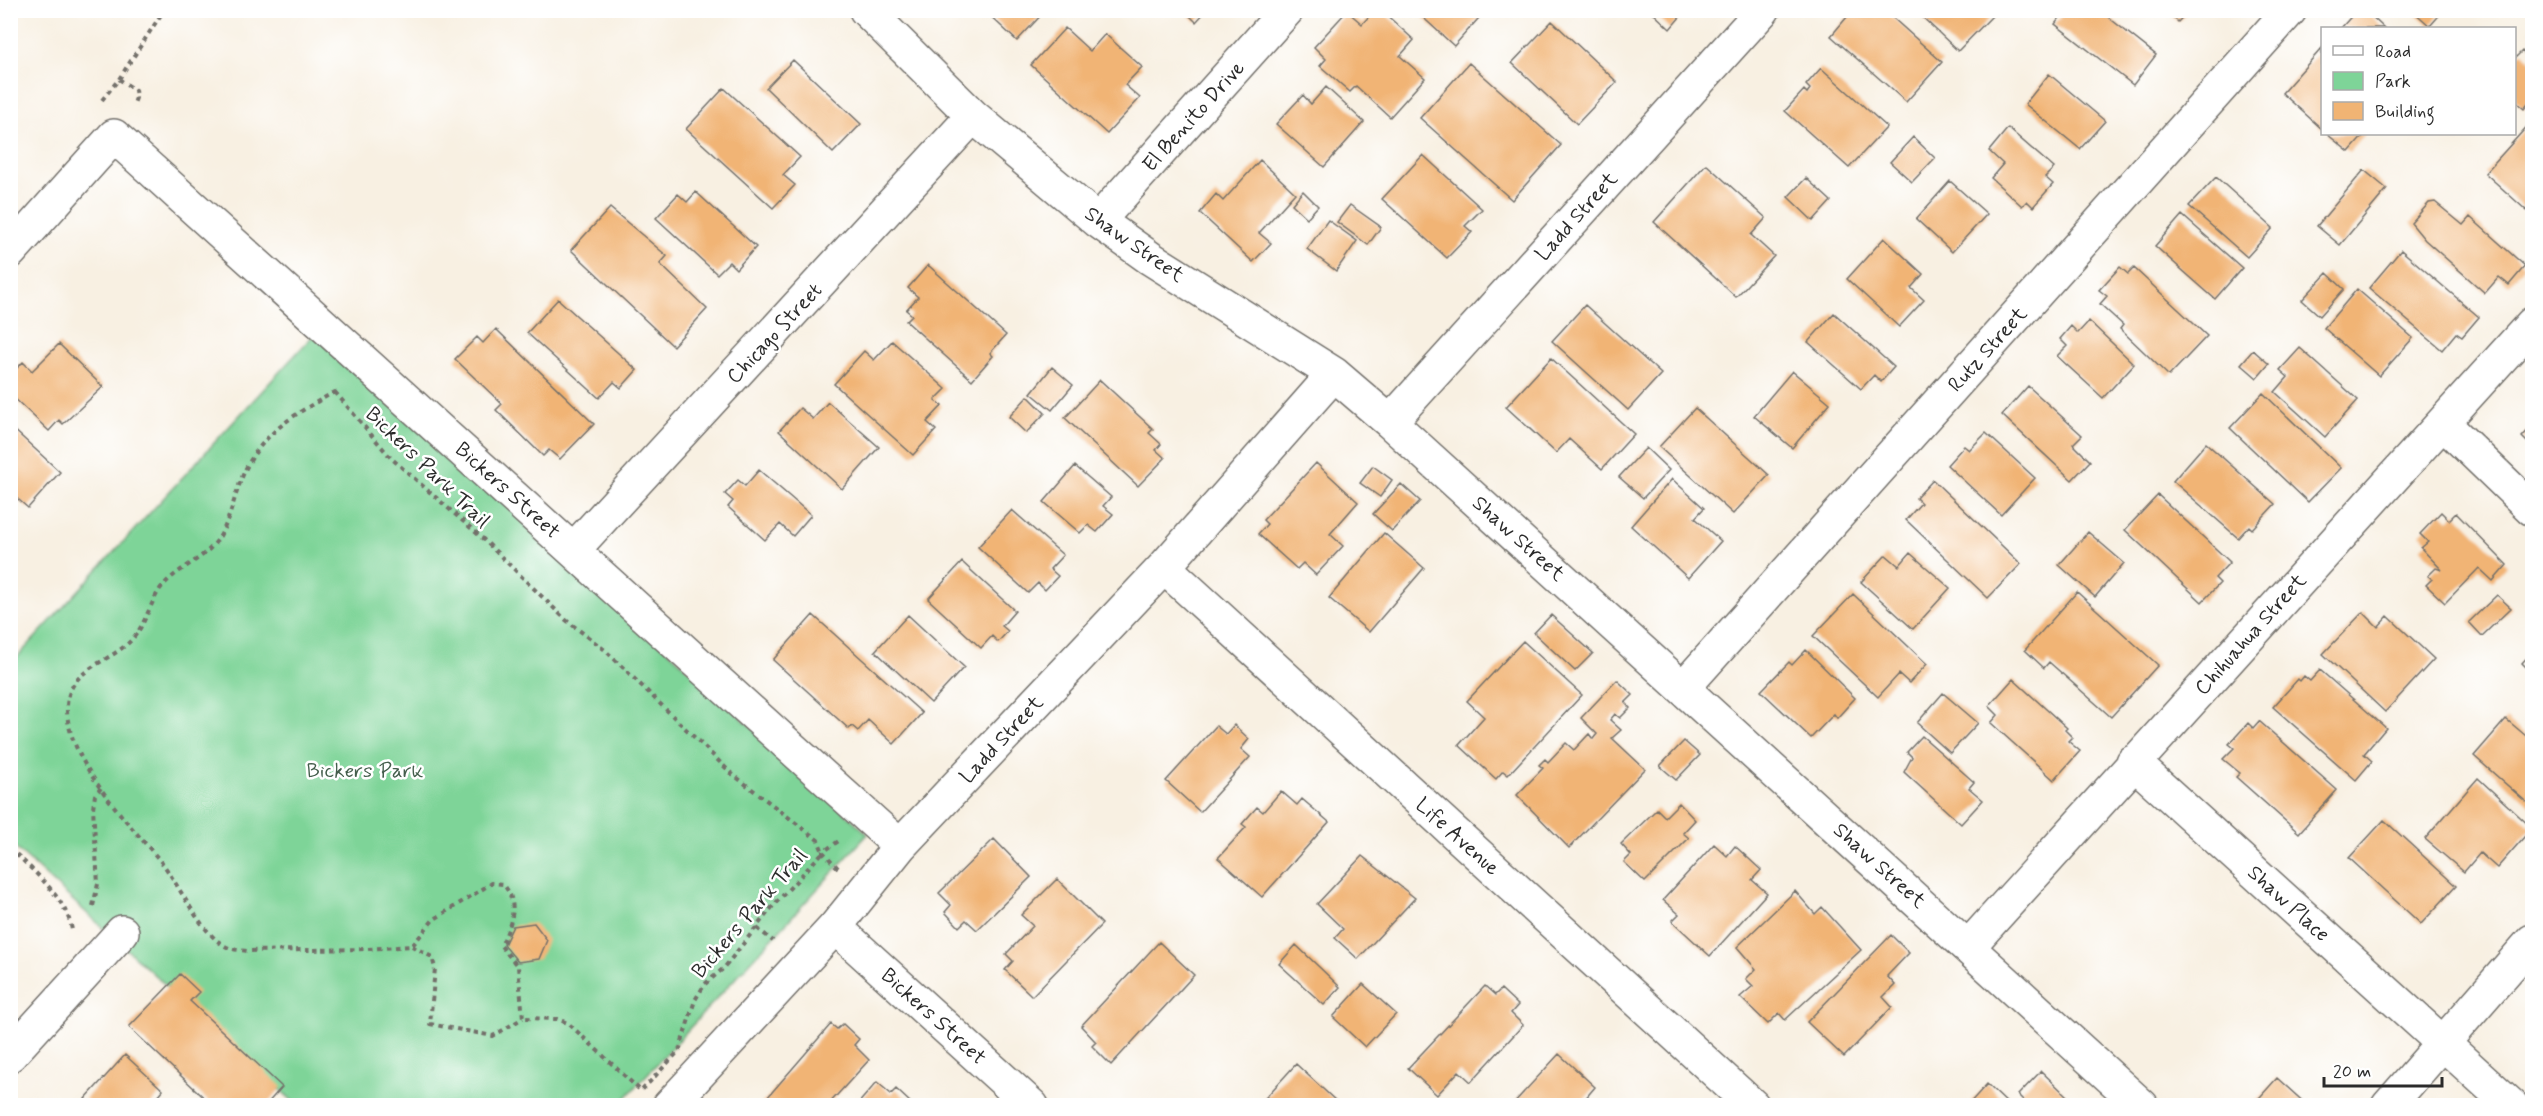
<svg xmlns="http://www.w3.org/2000/svg" width="2543" height="1116" font-family="Mynerve,sans-serif">
	<style>
		.green { fill: #7ed498; stroke: #548062; stroke-width: 1.5 }
		.building { fill: #f1b474 }
		.lines { fill: none; stroke-linecap: round; stroke-linejoin: round }
		.minor-casing { stroke: #73706b; stroke-width: 36 }
		.path { stroke: #73706b; stroke-width: 4; stroke-dasharray: 4.5 4.5; stroke-linecap: butt }
		.minor { stroke: #fff; stroke-width: 33 }
		.labels { text-anchor: middle; stroke-width: 5; stroke-linejoin: round; paint-order: stroke }
		.street-label { font-size: 21px; fill: #2b2b2b; stroke: #fff }
		.park-label { font-size: 21px; fill: #445e4c; stroke: #fff }
	</style>
	<rect width="100%" height="100%" fill="#fff"/>
	<filter id="ink" filterUnits="userSpaceOnUse"><feTurbulence type="fractalNoise" baseFrequency=".0167" numOctaves="2"/><feDisplacementMap in="SourceGraphic" scale="12" xChannelSelector="R" yChannelSelector="G"/><feConvolveMatrix kernelMatrix="1 2 1 2 8 2 1 2 1" color-interpolation-filters="sRGB"/></filter>
	<filter id="wash" filterUnits="userSpaceOnUse"><feTurbulence type="fractalNoise" baseFrequency=".008" numOctaves="4" result="noise"/><feDisplacementMap in="SourceGraphic" scale="24" xChannelSelector="R" yChannelSelector="G"/><feGaussianBlur stdDeviation="1.35" result="paint"/><feColorMatrix in="noise" values="0 0 0 0 0 0 0 0 0 0 0 0 0 0 0 0 0 1.4 0 .05"/><feComposite in="paint" operator="in"/></filter>
	<g filter="url(#wash)">
		<rect width="100%" height="100%" fill="#f8f0e2"/>
		<!-- green -->
		<path class="green" d="M318,330L868,834L619,1105H297L11,844L10,665Z"/>
		<g id="blocks">
			<!-- building -->
			<path class="building" d="M984,10H1046L1017,41Z
				M1184,10H1207L1196,22Z
				M1375,10H1381L1414,40L1400,56L1425,78L1390,117L1356,86L1350,92L1320,66L1326,59L1314,47L1347,11L1362,24Z
				M1415,10H1486L1454,46Z
				M1650,10H1686L1670,29Z
				M1853,10H1884L1942,62L1906,102L1831,36Z
				M1915,10H1986L1992,16L1958,51Z
				M2066,10H2099L2156,55L2133,85L2055,24Z
				M2166,10H2189L2178,22Z
				M2357,10H2365L2384,28H2341Z
				M2412,10H2444L2430,26Z
				M1552,21L1617,82L1577,124L1512,63Z
				M1065,28L1090,51L1105,34L1142,67L1125,85L1140,98L1107,134L1031,65Z
				M2322,48V129L2282,93Z
				M2522,51L2532,62V99L2524,109L2514,100V59Z
				M793,60L861,124L833,153L766,88Z
				M1469,63L1561,145L1512,200L1420,118Z
				M1821,68L1887,127L1849,168L1785,111L1804,90L1807,93L1810,89L1806,85Z
				M2049,74L2105,121L2080,149L2025,104Z
				M1326,87L1364,122L1324,167L1276,124L1303,95L1311,104Z
				M724,88L800,157L783,175L795,185L773,208L686,129Z
				M2532,121V204L2527,211L2485,173Z
				M2008,128L2054,168L2045,177L2053,184L2033,207L2027,201L2022,206L1991,178L2003,164L1989,151Z
				M2327,134H2365L2349,152Z
				M1913,137L1935,158L1912,182L1890,162Z
				M1423,155L1482,209L1465,226L1472,232L1447,258L1382,199Z
				M1260,160L1295,193L1259,233L1271,243L1253,262L1200,213L1216,194L1223,201Z
				M1706,164L1766,218L1751,235L1774,256L1736,297L1654,222Z
				M2364,170L2387,189L2340,245L2317,226Z
				M2216,177L2273,228L2247,257L2189,206Z
				M1806,178L1831,201L1813,221L1788,197Z
				M1950,181L1987,214L1952,252L1916,219Z
				M1303,191L1318,206L1307,218L1292,204Z
				M696,192L756,247L736,269L729,262L717,274L656,218L678,194L687,202Z
				M2435,202L2463,225L2470,217L2525,266L2509,285L2499,277L2485,293L2425,240L2411,223L2429,203Z
				M1350,205L1381,227L1368,245L1337,222Z
				M610,208L667,256L660,264L707,309L673,346L571,250Z
				M2182,215L2242,268L2215,299L2155,246Z
				M1328,220L1357,241L1336,271L1307,249Z
				M1884,238L1923,274L1911,288L1924,300L1899,327L1847,279Z
				M2401,250L2479,317L2462,337L2456,333L2442,350L2369,288Z
				M928,265L1006,335L990,353L993,356L972,380L906,321L912,315L906,310L918,297L908,288Z
				M2120,267L2128,274L2134,268L2207,336L2169,376L2120,329L2123,325L2100,304L2107,296L2099,290Z
				M2327,273L2344,289L2320,316L2302,300Z
				M2357,289L2413,338L2379,376L2324,328Z
				M558,299L637,370L621,388L614,382L599,398L527,333Z
				M1585,305L1661,374L1628,410L1552,341Z
				M1834,313L1894,367L1881,382L1874,375L1861,389L1808,342Z
				M2089,321L2134,364L2103,398L2057,356L2067,346L2060,339L2071,326L2078,333Z
				M496,329L594,424L560,459L549,450L543,456L496,410L502,404L455,359L477,337L483,343Z
				M892,341L946,389L935,400L942,406L927,422L936,430L913,455L834,384L864,351L874,360Z
				M59,344L103,387L63,424L59,420L49,431L11,395L15,390L10,385V375L23,362L32,371Z
				M2300,348L2358,400L2325,437L2275,392L2288,377L2280,370Z
				M2253,350L2269,364L2257,378L2241,364Z
				M1551,358L1634,434L1602,469L1569,439L1556,453L1506,407Z
				M1052,367L1073,385L1052,410L1031,393Z
				M1792,371L1830,403L1792,448L1754,416Z
				M1100,380L1153,429L1149,433L1161,444L1156,450L1165,458L1138,486L1065,418Z
				M2028,386L2082,435L2073,444L2090,461L2072,480L2002,415Z
				M2263,393L2341,468L2308,502L2230,428Z
				M1028,396L1045,413L1026,433L1009,417Z
				M828,402L879,447L842,489L779,431L800,408L813,419Z
				M1695,408L1769,475L1733,514L1659,447Z
				M10,426L60,472L28,508L10,492Z
				M2532,426V447L2522,437Z
				M1986,433L2035,478L2001,515L1947,465L1964,446L1969,450Z
				M2206,443L2275,504L2252,529L2249,526L2238,538L2173,481Z
				M1646,448L1669,470L1643,498L1619,477Z
				M1316,463L1358,502L1330,534L1343,546L1316,575L1303,563L1297,569L1258,534L1267,524L1263,520Z
				M1075,466L1111,497L1103,506L1113,514L1097,532L1088,525L1080,533L1044,502Z
				M1373,466L1392,480L1380,497L1360,483Z
				M759,470L811,515L793,536L780,524L765,540L728,507L733,501L725,494L738,480L745,486Z
				M1672,479L1704,508L1695,518L1721,541L1688,578L1631,526Z
				M1933,480L2021,564L1988,598L1906,520L1921,503L1916,498Z
				M1401,484L1420,501L1392,531L1373,514Z
				M2158,495L2230,562L2215,578L2220,583L2202,602L2125,530Z
				M1012,510L1063,555L1050,569L1058,576L1045,590L1038,583L1028,593L978,547Z
				M2441,512L2449,520L2456,513L2507,565L2493,581L2479,568L2445,603L2426,585L2432,579L2428,576L2436,568L2442,570L2421,548L2428,542L2420,534Z
				M2088,532L2124,563L2095,597L2059,565Z
				M1384,533L1424,568L1369,632L1329,598Z
				M1910,553L1950,588L1913,629L1861,582L1886,555L1899,566Z
				M962,562L1015,611L1002,626L1008,631L998,642L992,636L981,648L928,599Z
				M2077,592L2158,665L2111,717L2049,662L2044,668L2025,650Z
				M1853,594L1927,664L1909,683L1899,674L1878,697L1813,636Z
				M2497,595L2511,608L2482,636L2469,622Z
				M2363,612L2378,627L2388,616L2434,659L2385,712L2323,654Z
				M813,615L922,713L894,744L868,720L858,731L852,726L849,729L773,660Z
				M908,615L964,667L931,703L875,651Z
				M1551,615L1593,653L1575,671L1534,633Z
				M1523,641L1582,695L1508,775L1503,771L1496,779L1459,745L1484,717L1467,701Z
				M1806,650L1855,698L1837,718L1834,714L1811,738L1761,691L1789,662L1792,665Z
				M2532,652V673L2522,663Z
				M2320,670L2386,728L2364,754L2372,761L2356,780L2273,707L2298,679L2300,681L2304,676L2310,681Z
				M2013,679L2067,728L2065,730L2072,737L2068,741L2080,751L2054,780L1991,723L1998,715L1989,706Z
				M1617,680L1633,695L1625,703L1630,708L1620,718L1615,714L1610,720L1621,730L1612,738L1645,769L1569,848L1517,795L1543,768L1539,765L1545,759L1548,762L1566,743L1574,750L1589,734L1593,739L1597,734L1581,718Z
				M1943,693L1978,723L1950,753L1917,723Z
				M2506,719L2532,741V807L2474,756Z
				M2259,721L2337,790L2299,833L2236,777L2240,773L2223,759L2234,748L2229,744L2248,723L2253,728Z
				M1234,725L1249,739L1241,749L1250,757L1200,812L1166,781L1216,726L1226,734Z
				M1922,736L1974,782L1969,788L1983,800L1961,824L1904,772L1912,757L1907,752Z
				M1684,741L1700,755L1676,780L1660,766Z
				M2478,778L2532,828L2497,868L2480,853L2464,872L2425,839Z
				M1281,791L1297,805L1302,799L1329,822L1262,897L1218,858L1246,827L1242,824L1257,807L1263,812Z
				M1679,803L1695,820L1683,833L1689,838L1645,882L1624,862L1631,855L1621,844L1657,809L1665,817Z
				M2384,820L2456,886L2421,924L2349,858Z
				M994,839L1031,877L977,930L966,920L959,927L945,912L951,905L939,893Z
				M1714,844L1727,856L1735,846L1761,870L1752,880L1767,893L1710,956L1672,921L1679,914L1663,900Z
				M1362,856L1415,898L1358,959L1335,938L1343,929L1317,904Z
				M1057,879L1102,924L1032,996L1005,970L1013,961L1006,954L1033,926L1021,915Z
				M1795,891L1815,914L1822,907L1861,950L1785,1020L1779,1013L1768,1024L1740,997L1753,986L1746,979L1756,969L1737,947Z
				M534,923L547,940L539,959L518,962L504,945L513,926Z
				M1891,935L1909,953L1887,976L1895,985L1883,997L1892,1007L1844,1057L1807,1022Z
				M1159,942L1194,975L1111,1065L1092,1046L1096,1042L1081,1026Z
				M1296,945L1340,987L1324,1005L1279,964Z
				M180,974L199,992L190,1001L282,1087L265,1106H213L129,1027Z
				M1363,984L1396,1014L1365,1047L1333,1017Z
				M1485,986L1495,995L1501,989L1518,1005L1511,1013L1523,1025L1471,1082L1459,1071L1437,1095L1408,1068Z
				M831,1024L837,1029L843,1024L859,1039L854,1045L869,1060L827,1106H760Z
				M1559,1054L1595,1087L1579,1106H1511Z
				M125,1055L163,1090L150,1106H92L85,1099Z
				M1296,1064L1337,1102L1333,1106H1258Z
				M2041,1071L2067,1096L2058,1106H2029L2018,1095Z
				M2277,1078L2308,1106H2252Z
				M877,1082L891,1094L896,1089L911,1103L908,1106H856Z
				M1987,1084L2010,1106H1967Z"/>
		</g>
	</g>
	<g filter="url(#ink)">
		<use href="#blocks" fill-opacity="0" stroke="#73706b" stroke-width="1.5"/>
		<g class="lines">
			<defs>
				<path id="minor" d="M866,10L973,116L1098,221L1150,258L1334,374L1390,422L2142,1106
					M1098,221L1287,10
					M10,252L114,136L900,846
					M1390,422L1763,10
					M2443,423L2532,509
					M574,549L973,116
					M1164,567L1753,1106
					M1684,687L2290,10
					M2133,762L2512,1106
					M835,927L1032,1106
					M1969,946L2532,324
					M10,1055L122,932
					M669,1106L835,927L900,846L1164,567L1334,374
					M2388,1106L2532,941"/>
			</defs>
			<!-- minor casing -->
			<use href="#minor" class="minor-casing"/>
			<!-- path -->
			<path class="path" d="M119,79L135,90L136,98L133,106
				M102,100L119,79L164,10
				M335,392L391,458L481,537L566,620L605,650L731,773L818,840L823,852L773,906L724,968L705,984L695,1000L679,1051L641,1091L568,1023L557,1019L523,1018L518,967L501,946C510,925 521,905 503,884L492,883L433,920L412,946L367,949L247,951C241,950 234,950 229,948C202,937 180,886 162,863C130,824 65,760 67,706C69,666 113,663 134,637C145,624 150,604 160,589C176,568 203,561 218,539C229,523 234,498 241,480C257,436 295,413 335,392Z
				M10,848C33,871 66,897 72,930
				M838,868L823,852L840,840
				M93,906L98,884L93,808L95,795L101,788
				M757,928L773,941
				M412,946L432,957L435,968L430,1024L493,1036L523,1018"/>
			<!-- minor -->
			<use href="#minor" class="minor"/>
		</g>
	</g>
	<g class="labels">
		<!-- street labels -->
		<g class="street-label">
			<text transform="translate(1193 116) rotate(-48)" y="7">El Benito Drive</text>
			<text transform="translate(1576 216) rotate(-48)" y="7">Ladd Street</text>
			<text transform="translate(1135 244) rotate(35)" y="7">Shaw Street</text>
			<text transform="translate(774 333) rotate(-47)" y="7">Chicago Street</text>
			<text transform="translate(1987 349) rotate(-48)" y="7">Rutz Street</text>
			<text transform="translate(428 467) rotate(44)" y="7">Bickers Park Trail</text>
			<text transform="translate(508 490) rotate(42)" y="7">Bickers Street</text>
			<text transform="translate(1519 538) rotate(42)" y="7">Shaw Street</text>
			<text transform="translate(2250 634) rotate(-48)" y="7">Chihuahua Street</text>
			<text transform="translate(1001 739) rotate(-47)" y="7">Ladd Street</text>
			<text transform="translate(1458 836) rotate(42)" y="7">Life Avenue</text>
			<text transform="translate(1880 865) rotate(42)" y="7">Shaw Street</text>
			<text transform="translate(2289 903) rotate(42)" y="7">Shaw Place</text>
			<text transform="translate(749 913) rotate(-49)" y="7">Bickers Park Trail</text>
			<text transform="translate(934 1016) rotate(42)" y="7">Bickers Street</text>
		</g>
		<!-- park labels -->
		<g class="park-label">
			<text x="365" y="777">Bickers Park</text>
		</g>
	</g>
	<!-- margin -->
	<rect width="2543" height="1116" fill="none" stroke="#fff" stroke-width="36"/>
	<!-- legend -->
	<rect x="2321" y="27" width="195" height="108" fill="#ffffff" stroke="#aaaaaa" stroke-width="1.5"/>
	<rect x="2333" y="46" width="30" height="9" fill="#ffffff" stroke="#aaaaaa" stroke-width="1.5"/>
	<text x="2375" y="57" font-size="18" fill="#2b2b2b">Road</text>
	<rect x="2333" y="72" width="30" height="18" fill="#7ed498" stroke="#aaaaaa" stroke-width="1.5"/>
	<text x="2375" y="87" font-size="18" fill="#2b2b2b">Park</text>
	<rect x="2333" y="102" width="30" height="18" fill="#f1b474" stroke="#aaaaaa" stroke-width="1.5"/>
	<text x="2375" y="117" font-size="18" fill="#2b2b2b">Building</text>
	<!-- scale -->
	<path d="M2324 1077v9h118v-9" fill="none" stroke="#2b2b2b" stroke-width="3"/>
	<text x="2333" y="1077" font-size="18" fill="#2b2b2b" stroke="#ffffff" stroke-width="4.5" paint-order="stroke">20 m</text>
</svg>
